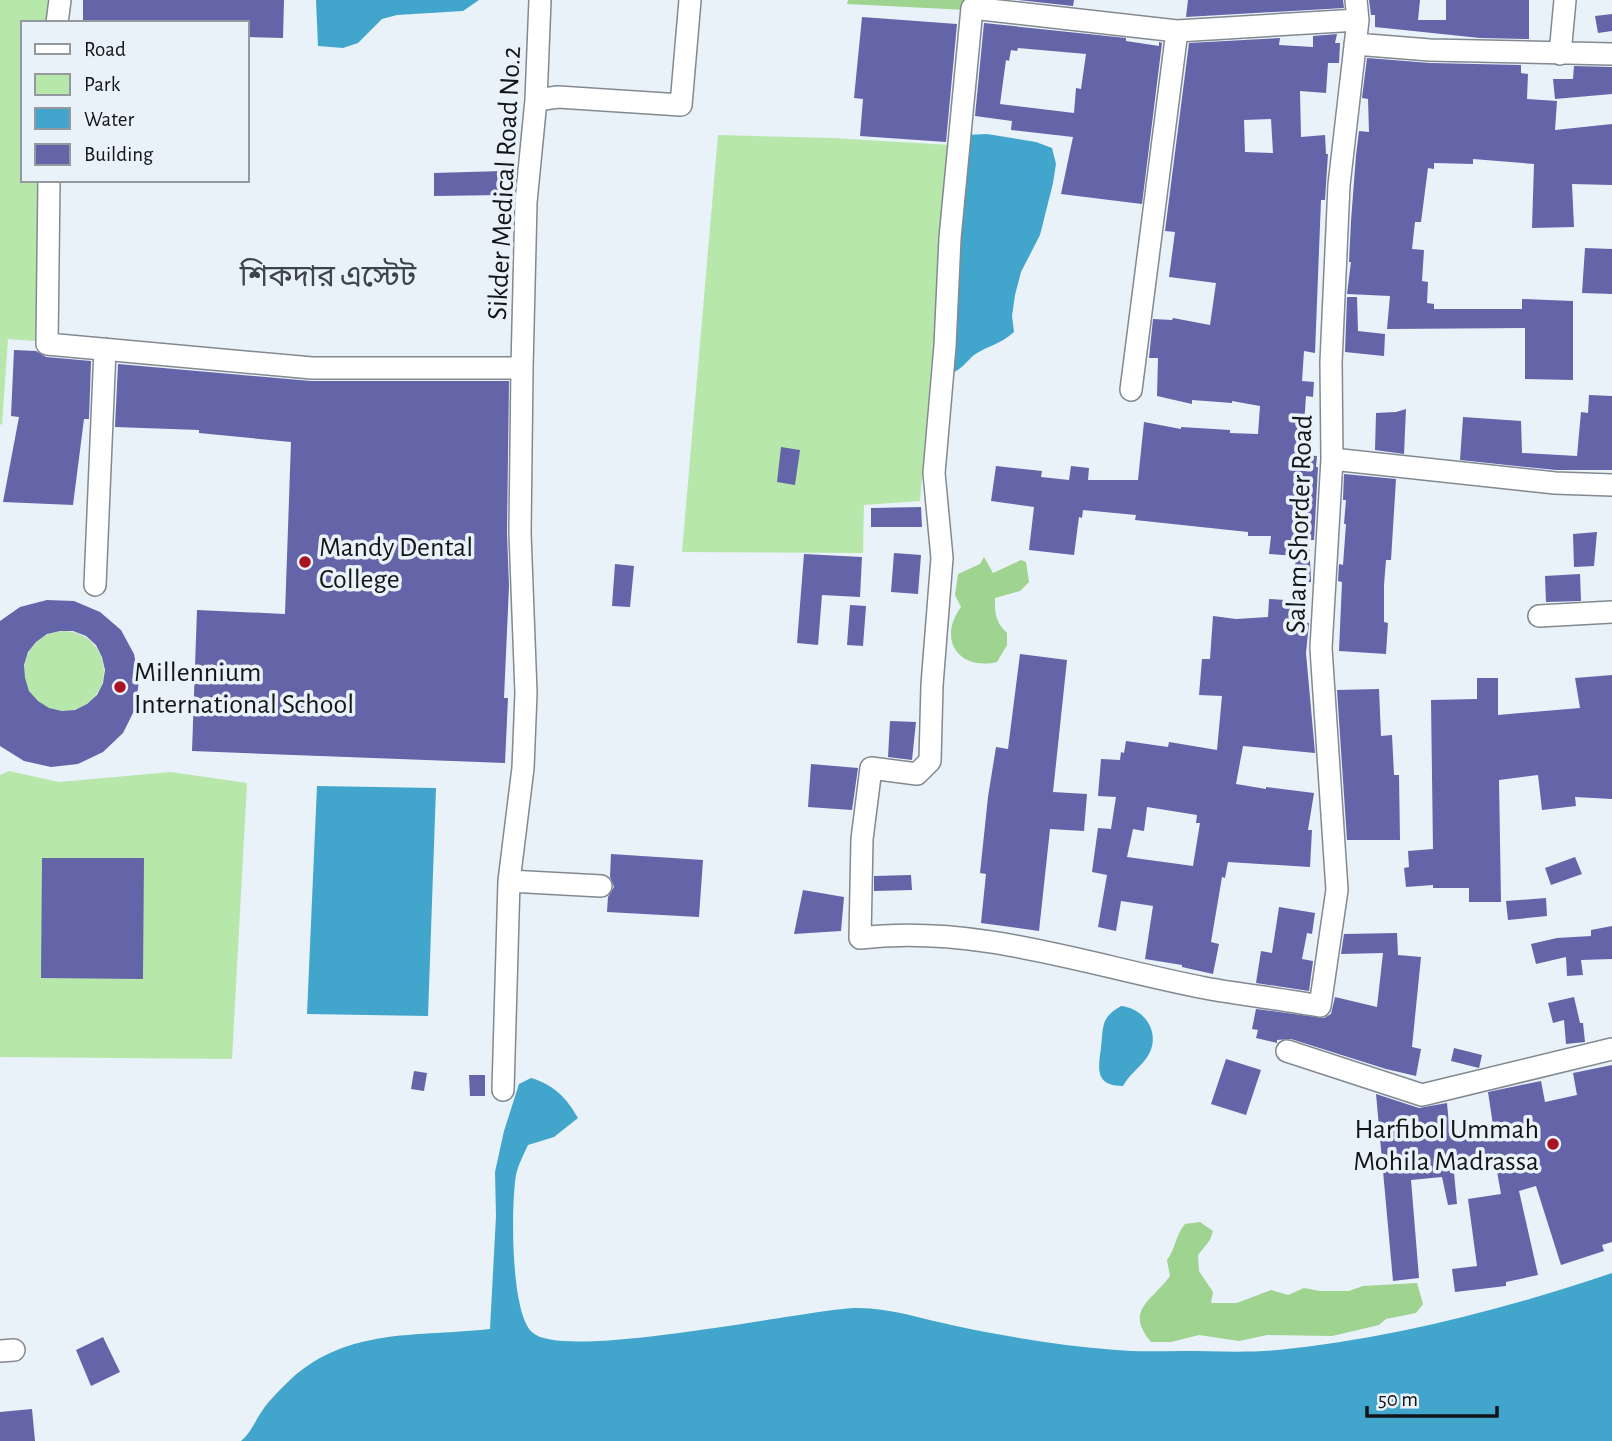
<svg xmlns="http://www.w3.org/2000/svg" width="1612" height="1441" font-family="'Alegreya Sans','Noto Sans Bengali',sans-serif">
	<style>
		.green { fill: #b8e7ab }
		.forest { fill: #9ed390 }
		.water { fill: #42a6cc }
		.building { fill: #6465a9; fill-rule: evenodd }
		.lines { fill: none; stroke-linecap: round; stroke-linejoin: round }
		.street-casing { stroke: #828990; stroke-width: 24 }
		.street { stroke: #fff; stroke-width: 21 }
		.poi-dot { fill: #a91323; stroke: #e9f1f9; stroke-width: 2.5 }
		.labels { text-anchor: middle; stroke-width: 7; stroke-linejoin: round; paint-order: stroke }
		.street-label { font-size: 28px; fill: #131618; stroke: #e9f1f9 }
		.poi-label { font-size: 28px; fill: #131618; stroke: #e9f1f9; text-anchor: start }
		.neighbourhood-label { font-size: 30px; fill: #3e444b; stroke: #e9f1f9 }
	</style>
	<rect width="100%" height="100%" fill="#e9f1f9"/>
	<!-- green -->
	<path class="green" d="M0,0H58L54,23H23V180H43L35,341L8,339L2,425L0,424Z
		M718,135L833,138L950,145L920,501L864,505L863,553L682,552Z
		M24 671a40 40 0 1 1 80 0a40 40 0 1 1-80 0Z
		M9,771L59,782L171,772L247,783L232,1059L0,1057V775Z"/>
	<!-- forest -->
	<path class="forest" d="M848,0H963L967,10L847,4Z
		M984,557L993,573L1021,560L1026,562L1029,582L1020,591L995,598C995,614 995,621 1007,633V645L997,662C959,671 937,640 961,607L955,595L958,574L980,564Z
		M1200,1222L1213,1231L1210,1240L1198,1255L1199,1271L1213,1292L1211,1303H1237L1271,1290L1288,1295L1304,1288L1320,1291H1349L1363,1286L1417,1283L1423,1304L1416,1313L1386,1319L1379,1325L1332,1336L1267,1335L1239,1341L1199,1335L1171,1342H1151C1124,1310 1152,1301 1170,1276L1167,1260C1176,1248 1175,1236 1185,1224Z"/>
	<!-- water -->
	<path class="water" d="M316,0H479L463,11L397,15L382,19L358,43L343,48L318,46Z
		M987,134L1036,142L1052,148L1056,164L1053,183L1040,235L1021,272L1015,295L1012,316L1014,332C1001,344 987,346 974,355C967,361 961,370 952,373L965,135Z
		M317,786L436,788L428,1016L307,1014Z
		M1121,1006C1148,1009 1163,1038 1145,1060C1137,1070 1129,1075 1123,1086C1095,1086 1098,1069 1101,1048C1102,1039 1102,1028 1105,1021C1109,1013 1115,1010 1121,1006Z
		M531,1078C554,1085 566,1097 578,1118L554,1137L528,1145C524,1154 518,1165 516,1175C511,1204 510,1315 533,1333C566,1361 799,1311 854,1308C889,1307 922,1319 956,1326C1008,1337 1062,1346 1116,1350C1137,1352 1159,1351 1181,1351C1213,1351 1246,1353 1278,1350C1390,1339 1506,1309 1612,1273V1441H241C251,1433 255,1421 262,1411C270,1399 281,1389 291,1379C348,1327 419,1337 490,1329L496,1216L495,1172L504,1131L519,1084Z"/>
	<!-- building -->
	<path class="building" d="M83,0H284L283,38L247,37V23H83Z
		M1018,0H1074L1073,6Z
		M1188,0H1343L1344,8L1186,17Z
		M1369,0H1420L1418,20H1446V0H1529V39L1480,38L1375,27V15H1371Z
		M1612,14V31L1598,33L1595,16Z
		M862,17L957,24L946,142L860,136L863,99L854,98Z
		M984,23L1126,38V41L1159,46V42L1162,43L1142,204L1061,194L1073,137L1011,130L1012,121L975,116ZM1018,48L1086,54L1081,89L1076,88L1074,113L1000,104L1006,60L1009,61L1011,50L1017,51Z
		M1337,34L1335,43H1340L1339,63H1328L1326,93L1300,91L1301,137L1325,135L1326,154H1328L1325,200H1321L1315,353L1304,351L1302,381L1314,382L1313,397L1306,396L1304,425H1298L1305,455L1317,456L1316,467H1318L1314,540H1309L1311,582L1296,583L1295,556L1269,554L1271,536H1248V532L1135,520L1136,515L1083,510L1082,518L1079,517L1074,555L1029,550L1034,507L991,501L996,466L1042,471L1041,477L1069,480L1071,466L1089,468L1088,480H1138L1144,422L1181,429V427L1230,430V433L1258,434L1260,406L1232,401V403L1192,400V404L1157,396L1158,358H1149L1153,319L1172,320L1173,318L1210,325L1216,283L1169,277L1175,232L1165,231L1189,43L1280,38L1279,45L1313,47V36ZM1271,119L1273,153L1245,152L1244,120Z
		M1367,58L1430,63L1521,65V73L1528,74L1527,99L1557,101L1555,130L1612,124V185L1572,184L1574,227L1532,228L1534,164L1473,159V164L1434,163V169L1428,168L1421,222H1415L1412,249L1424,250L1422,281L1428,282L1427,303L1434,304V309H1522V299L1573,301V380L1525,379V328L1387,329L1390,296L1347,294L1351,262H1349L1351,221L1356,155L1359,131L1369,132L1368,99L1362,98Z
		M1574,66L1612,67V94L1555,99L1553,79H1573Z
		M502,171L503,195L434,196V173Z
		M1585,248L1612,249V294L1582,293Z
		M1347,297H1357L1358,331L1385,334L1384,356L1345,352Z
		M14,350L36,351L46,357L91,361L89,419H84L73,505L3,502L19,417L11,416Z
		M118,364L311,381H509L507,533L509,586L504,698H508L505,763L192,751L197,610L285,614L291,442L199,433V430L115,427Z
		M1589,395L1612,396V470H1556L1460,460L1463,417L1521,421L1522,453L1577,456L1581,412L1588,413Z
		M1406,409L1404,454L1375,450L1376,413L1396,412Z
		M781,447L800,450L795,485L777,482Z
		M1344,474L1396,479L1391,560H1386L1384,585V622L1388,623L1386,654L1339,651L1342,582L1338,581L1339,564L1343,565L1346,524H1344L1346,500H1343Z
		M921,507L922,527H871V508Z
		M1597,532L1594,566L1574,567L1573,534Z
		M894,553L921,555L918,594L891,592Z
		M804,554L862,557L860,597L822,595L818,645L797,643Z
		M615,564L634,566L630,607L612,606Z
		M1580,574L1581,601L1546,602L1545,576Z
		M1269,599L1301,601L1300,622L1309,623L1306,653L1315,753L1243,746L1236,784L1266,789V787L1314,793L1308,830H1312L1310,867L1228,862L1225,878L1222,877L1211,942L1219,944L1213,974L1182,967V965L1145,959L1153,906L1121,901L1116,931L1098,927L1107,875L1092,872L1098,828L1111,829L1116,797L1098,796L1101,759L1120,760L1121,752L1124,753L1126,741L1168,747L1169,742L1217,750L1222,696L1199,695L1202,659H1210L1213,616L1236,619L1268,617ZM1147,807L1197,815L1196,823H1200L1193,866L1127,857L1133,829L1144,831Z
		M47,600L74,601L100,612L121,630L134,654L139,681L135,709L123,733L103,752L78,764L51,767L24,761L0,746V621L20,607ZM60,631H73L86,636L96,645L102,657L105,670L103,683L97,695L87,704L75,710L62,711L49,708L38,701L29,691L25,678L24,665L28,652L36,642L47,634Z
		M850,605L866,606L863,646L847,645Z
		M1020,654L1067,660L1053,792L1087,794L1084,831L1050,829L1039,931L981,923L986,874L980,873L988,797L996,747L1008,749Z
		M1612,675V799L1575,797L1576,806L1542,810L1538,775L1499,780L1501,902H1469V888H1433V885L1406,887L1404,868L1409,867L1408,851L1433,849L1431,700L1477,699V678H1498V715L1580,708L1575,678Z
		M1379,689L1381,736L1392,735L1394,775H1399L1400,840H1347L1337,690Z
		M890,721L916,722L912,760L888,757Z
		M811,764L858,768L852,810L808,807Z
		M611,854L703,860L699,917L607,912L608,897L614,887L610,877Z
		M1575,857L1582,874L1551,885L1545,868Z
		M42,858H144L143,979L41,978Z
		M911,875L912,890L874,891V876Z
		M803,890L844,897L841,931L794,934Z
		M1546,898L1547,916L1508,920L1506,901Z
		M1279,907L1315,913L1312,934L1307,933L1302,959L1313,961L1309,991L1256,983L1261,951L1272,953Z
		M1612,926V959L1581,960L1583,975L1567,976L1566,957L1536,964L1531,944L1557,938L1591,936V930Z
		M1397,933L1398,955L1421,957L1412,1047L1421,1049L1416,1076L1386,1069L1291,1039L1277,1040V1043L1256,1038L1258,1030L1252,1029L1256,1009L1324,1018L1331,1014L1335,997L1377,1007L1383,953L1341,954L1344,934Z
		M1574,997L1580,1023H1583L1585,1042L1566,1044L1564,1020L1553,1023L1548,1003Z
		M1454,1048L1482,1055L1479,1068L1451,1061Z
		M1226,1059L1261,1070L1246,1115L1211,1104Z
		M1612,1065V1242L1602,1245L1604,1251L1561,1265L1536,1186L1519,1191L1538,1275L1506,1282V1286L1455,1292L1452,1269L1477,1266L1468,1199L1501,1194L1496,1166L1454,1173L1457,1204L1448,1205L1442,1177L1411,1180L1419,1278L1393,1281L1376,1094L1419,1108L1447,1103L1450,1135L1493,1125L1488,1092L1541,1081L1545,1102L1577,1095L1573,1073Z
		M414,1071L427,1073L424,1091L411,1089Z
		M469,1075H485V1096H470Z
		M103,1337L120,1372L91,1386L76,1350Z
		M32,1409L35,1441H0V1412Z"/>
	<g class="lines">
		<defs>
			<path id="street" d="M1356,0L1358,20L1339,185L1331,362L1332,459L1321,648L1337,890L1320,1006C1282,999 1243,995 1205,988C1091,966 977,924 860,938L862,839L871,768L917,774L930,761L932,685L942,558L934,473L945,346L950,238L972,8L1177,31L1358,20
				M57,23L60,0
				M1355,44L1430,50L1612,54
				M1560,54L1565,0
				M536,100L558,97L681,105L690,0
				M49,180L47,344L312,368H522
				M1131,390L1177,31
				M1332,459L1555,483L1612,485
				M95,585L105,349
				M1539,616L1612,612
				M509,881L601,886
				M1287,1051L1422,1095L1612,1049
				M503,1090L509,881L523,768L526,693L520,533L522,368L526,202L536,100L540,0
				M0,1351L14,1350"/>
		</defs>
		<!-- street casing -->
		<use href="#street" class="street-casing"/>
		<!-- street -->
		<use href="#street" class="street"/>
	</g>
	<!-- markers -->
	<g class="poi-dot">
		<circle cx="305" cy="562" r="7"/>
		<circle cx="120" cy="687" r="7"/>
		<circle cx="1553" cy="1144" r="7"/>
	</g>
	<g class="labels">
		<!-- street labels -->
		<g class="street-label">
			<text transform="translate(503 183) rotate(-87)" y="10">Sikder Medical Road No.2</text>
			<text transform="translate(1298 524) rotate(-88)" y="10">Salam Shorder Road</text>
		</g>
		<!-- poi labels -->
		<g class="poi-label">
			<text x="319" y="556">Mandy Dental<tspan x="319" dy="32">College</tspan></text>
			<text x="134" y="681">Millennium<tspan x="134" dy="32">International School</tspan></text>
			<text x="1539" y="1138" text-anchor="end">Harfibol Ummah<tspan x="1539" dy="32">Mohila Madrassa</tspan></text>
		</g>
		<!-- neighbourhood labels -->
		<g class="neighbourhood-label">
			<text x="328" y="286">শিকদার এস্টেট</text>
		</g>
	</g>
	<!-- legend -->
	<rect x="21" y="21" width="228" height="161" fill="#e9f1f9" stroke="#93999f" stroke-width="2"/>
	<rect x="35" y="44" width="35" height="10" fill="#ffffff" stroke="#93999f" stroke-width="2"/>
	<text x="84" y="56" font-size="21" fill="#131618">Road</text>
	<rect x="35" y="74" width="35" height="21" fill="#b8e7ab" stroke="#93999f" stroke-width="2"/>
	<text x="84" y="91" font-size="21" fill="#131618">Park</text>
	<rect x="35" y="108" width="35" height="21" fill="#42a6cc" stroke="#93999f" stroke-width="2"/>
	<text x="84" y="126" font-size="21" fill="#131618">Water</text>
	<rect x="35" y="144" width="35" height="21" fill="#6465a9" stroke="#93999f" stroke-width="2"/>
	<text x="84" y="161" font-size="21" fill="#131618">Building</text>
	<!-- scale -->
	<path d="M1367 1406v10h130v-10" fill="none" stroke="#131618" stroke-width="3.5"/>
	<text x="1378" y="1406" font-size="21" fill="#131618" stroke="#e9f1f9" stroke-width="5" paint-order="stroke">50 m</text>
</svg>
